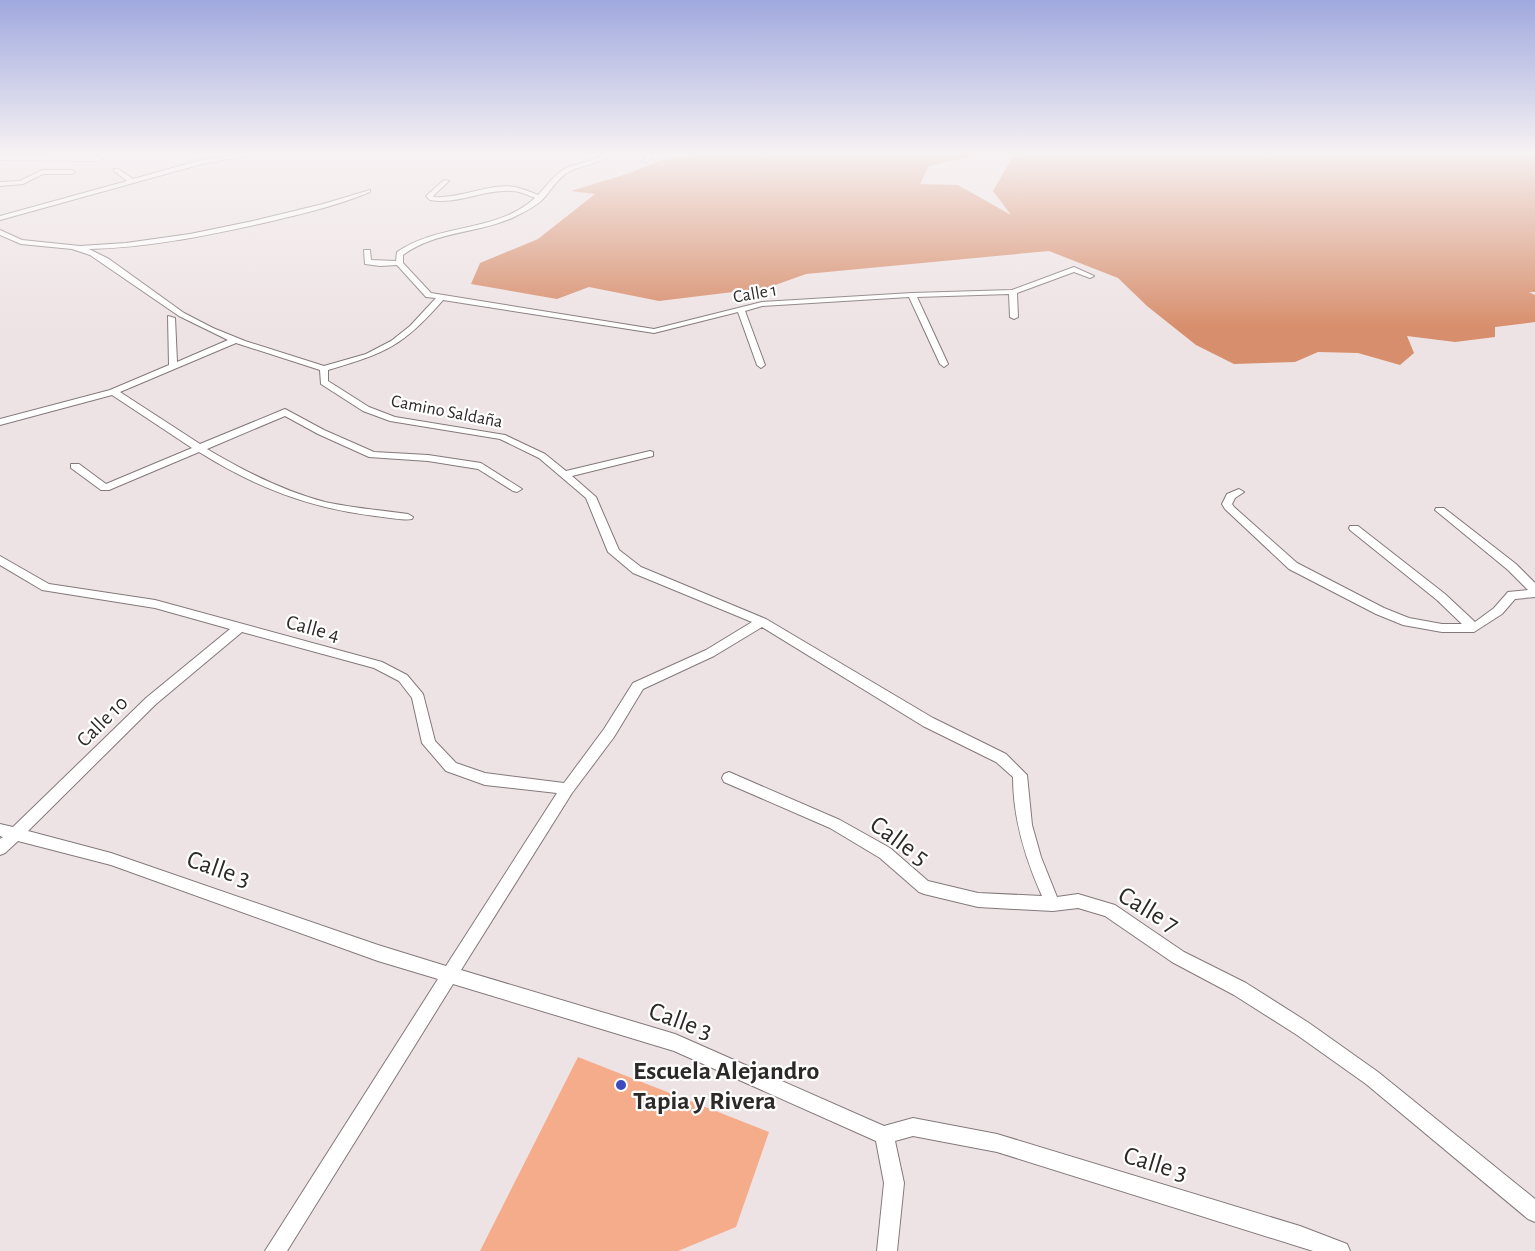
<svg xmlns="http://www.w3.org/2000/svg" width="1535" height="1251" font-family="'Alegreya Sans',sans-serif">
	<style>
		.green { fill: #f4ac8b }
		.forest { fill: #d78e6c }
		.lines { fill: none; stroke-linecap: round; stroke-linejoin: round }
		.minor-casing { stroke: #83797b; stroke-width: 2 }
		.minor { fill: #fff; fill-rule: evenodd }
		.poi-dot { fill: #3d4bbf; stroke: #fff; stroke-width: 2 }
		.labels { text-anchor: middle; stroke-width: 4.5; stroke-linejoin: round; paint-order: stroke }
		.far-street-label { font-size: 18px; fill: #2d2929; stroke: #fff }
		.street-label { font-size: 21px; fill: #2d2929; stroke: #fff }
		.near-street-label { font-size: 26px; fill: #2d2929; stroke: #fff }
		.near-poi-label { font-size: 26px; font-weight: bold; fill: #2d2929; stroke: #fff; text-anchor: start }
	</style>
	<rect width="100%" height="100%" fill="#eee3e4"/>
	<!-- green -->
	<path class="green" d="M578,1057L769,1132L736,1227L678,1251H480Z"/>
	<!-- forest -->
	<path class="forest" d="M691,153H979L981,154L929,166L920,184L958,185L1011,215L993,191L1013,156L1032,153H1535V292H1529L1535,295V322L1495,327V337L1455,342L1407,336L1414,353L1400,365L1358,353L1318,352L1295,362L1234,364L1196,345L1147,306L1118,278L1049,251L806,274L767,288L659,301L589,287L557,299L471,284L480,263L538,239L595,194L571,191L630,173L661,160L689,156Z"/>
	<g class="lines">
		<defs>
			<path id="minor" d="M105,153H111L98,161L0,160V156L97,157Z
				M249,153H261L202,164L0,220V216L127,181L114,171V169H118L133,179L201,160Z
				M607,153H613C600,165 582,164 567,173C556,180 550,192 543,199C535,207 522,213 512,218C476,234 436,231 403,255V263L431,293L654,329L762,302L912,293L1012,290L1074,267L1094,276L1090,278L1074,272L1017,293L1018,317L1014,319L1010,317L1009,294L917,297L948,364L944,367L940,364L909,297L762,306L745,311L765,365L761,368L757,365L738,312L654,333L443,300C403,346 386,353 328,370V381L369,407L395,417L505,435L545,454L566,471L650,451L653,452V456L572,476L596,497L619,550L641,567L766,619L933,718L1006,754L1027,775L1032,825L1041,857L1057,897L1078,894L1115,905L1184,952L1246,983L1309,1023L1378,1072L1535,1199V1222L1528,1219L1366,1084L1297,1035L1234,995L1172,962L1105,916L1078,908L1053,911L978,907L924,894L919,892L880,858L830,828L724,782L722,778L724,774L729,772L840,820L890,848L928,881L978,893L1042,896C1025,858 1013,819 1013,777L996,762L923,726L762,627L714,656L643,689L614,737L572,793L461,970L675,1034L884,1126L913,1118L997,1134L1300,1226L1347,1244L1350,1251H1313L997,1152L913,1136L895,1141L904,1183L897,1251H877L884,1183L876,1141L674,1051L453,984L287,1251H265L438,979L378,961L111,865L18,841L5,853L0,855V839L3,837L0,836V824L13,827L146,698L230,629L155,608L42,590L0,565V556L49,584L155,600L382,662L407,675L423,694L435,741L456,763L485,773L564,783L604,729L633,683L706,650L752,622L633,573L608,552L586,498L539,458L500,439L390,421L363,411L321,384L320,370L236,343L120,392L200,444L285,409L324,430L374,452L428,455L481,463L522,489L517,492L513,491L478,469L428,461L369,457L318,434L285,416L207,449C244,471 283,491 325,502C352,508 380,510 408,514L413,517L412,519C400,521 387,517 375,516C309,508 255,487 199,452L109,490H101L71,468V464H79L106,484L192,448L112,395L0,425V419L110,390L169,365L168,316L175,318L177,362L228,340L179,316L90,255L72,249L21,244L0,235V230L22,240L80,246L126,243L190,234L253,221L323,204L370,190V192C334,207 297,215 259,224C203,236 146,248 89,249L109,259L184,313L213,328L245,341L324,366L366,354L391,341L410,326L436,298L426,297L397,265L380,266L365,264L364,250H370L371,260L396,261L397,252C439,223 497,233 535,198C528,195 520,191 512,191C484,189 458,205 430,200L426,196L444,180L449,181L433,196L434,197C461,199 488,183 515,187C523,189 531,192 538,195C547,185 555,174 566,168C580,162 595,162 607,153ZM242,632L374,668L399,681L412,698L422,743L446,771L485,785L557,793L446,966L378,945L111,853L28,831L156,704Z
				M647,153H653V156L647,162H643Z
				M42,170H72L75,172L72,174H43L23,184L0,186V182L20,181Z
				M1239,489L1244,492L1235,498L1232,504L1234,507L1297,563L1384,608L1409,618L1442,624H1462L1437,600L1350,530L1349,528L1350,526H1358L1445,594L1475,622L1494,608L1508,592L1528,590L1508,570L1435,510L1436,508H1444L1516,564L1535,583V597L1515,599L1502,614L1474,632H1442L1403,625L1376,614L1289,569L1225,509L1222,504L1227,494Z"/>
		</defs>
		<!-- minor casing -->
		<use href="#minor" class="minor-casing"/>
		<!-- minor -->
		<use href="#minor" class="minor"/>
	</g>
	<!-- sky -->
	<linearGradient id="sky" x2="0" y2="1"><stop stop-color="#a0a9de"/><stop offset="0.47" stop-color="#f7f2f3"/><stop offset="1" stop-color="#f7f2f3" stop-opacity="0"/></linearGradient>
	<rect width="1535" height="328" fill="url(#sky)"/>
	<!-- markers -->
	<circle class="poi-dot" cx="621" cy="1085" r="6"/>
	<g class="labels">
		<!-- far-street labels -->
		<g class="far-street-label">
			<text transform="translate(755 293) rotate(-10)" y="6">Calle 1</text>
			<text transform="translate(447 411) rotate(11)" y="6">Camino Saldaña</text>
		</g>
		<!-- street labels -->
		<g class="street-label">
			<text transform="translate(313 628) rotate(15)" y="7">Calle 4</text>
			<text transform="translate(102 721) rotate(-45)" y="7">Calle 10</text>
		</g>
		<!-- near-street labels -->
		<g class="near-street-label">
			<text transform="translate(900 840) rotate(36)" y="9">Calle 5</text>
			<text transform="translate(219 868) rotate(19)" y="9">Calle 3</text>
			<text transform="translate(1149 909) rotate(31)" y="9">Calle 7</text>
			<text transform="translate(681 1020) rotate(20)" y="9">Calle 3</text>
			<text transform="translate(1156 1163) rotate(17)" y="9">Calle 3</text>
		</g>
		<!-- near-poi labels -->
		<g class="near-poi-label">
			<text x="633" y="1079">Escuela Alejandro<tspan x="633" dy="30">Tapia y Rivera</tspan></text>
		</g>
	</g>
</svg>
